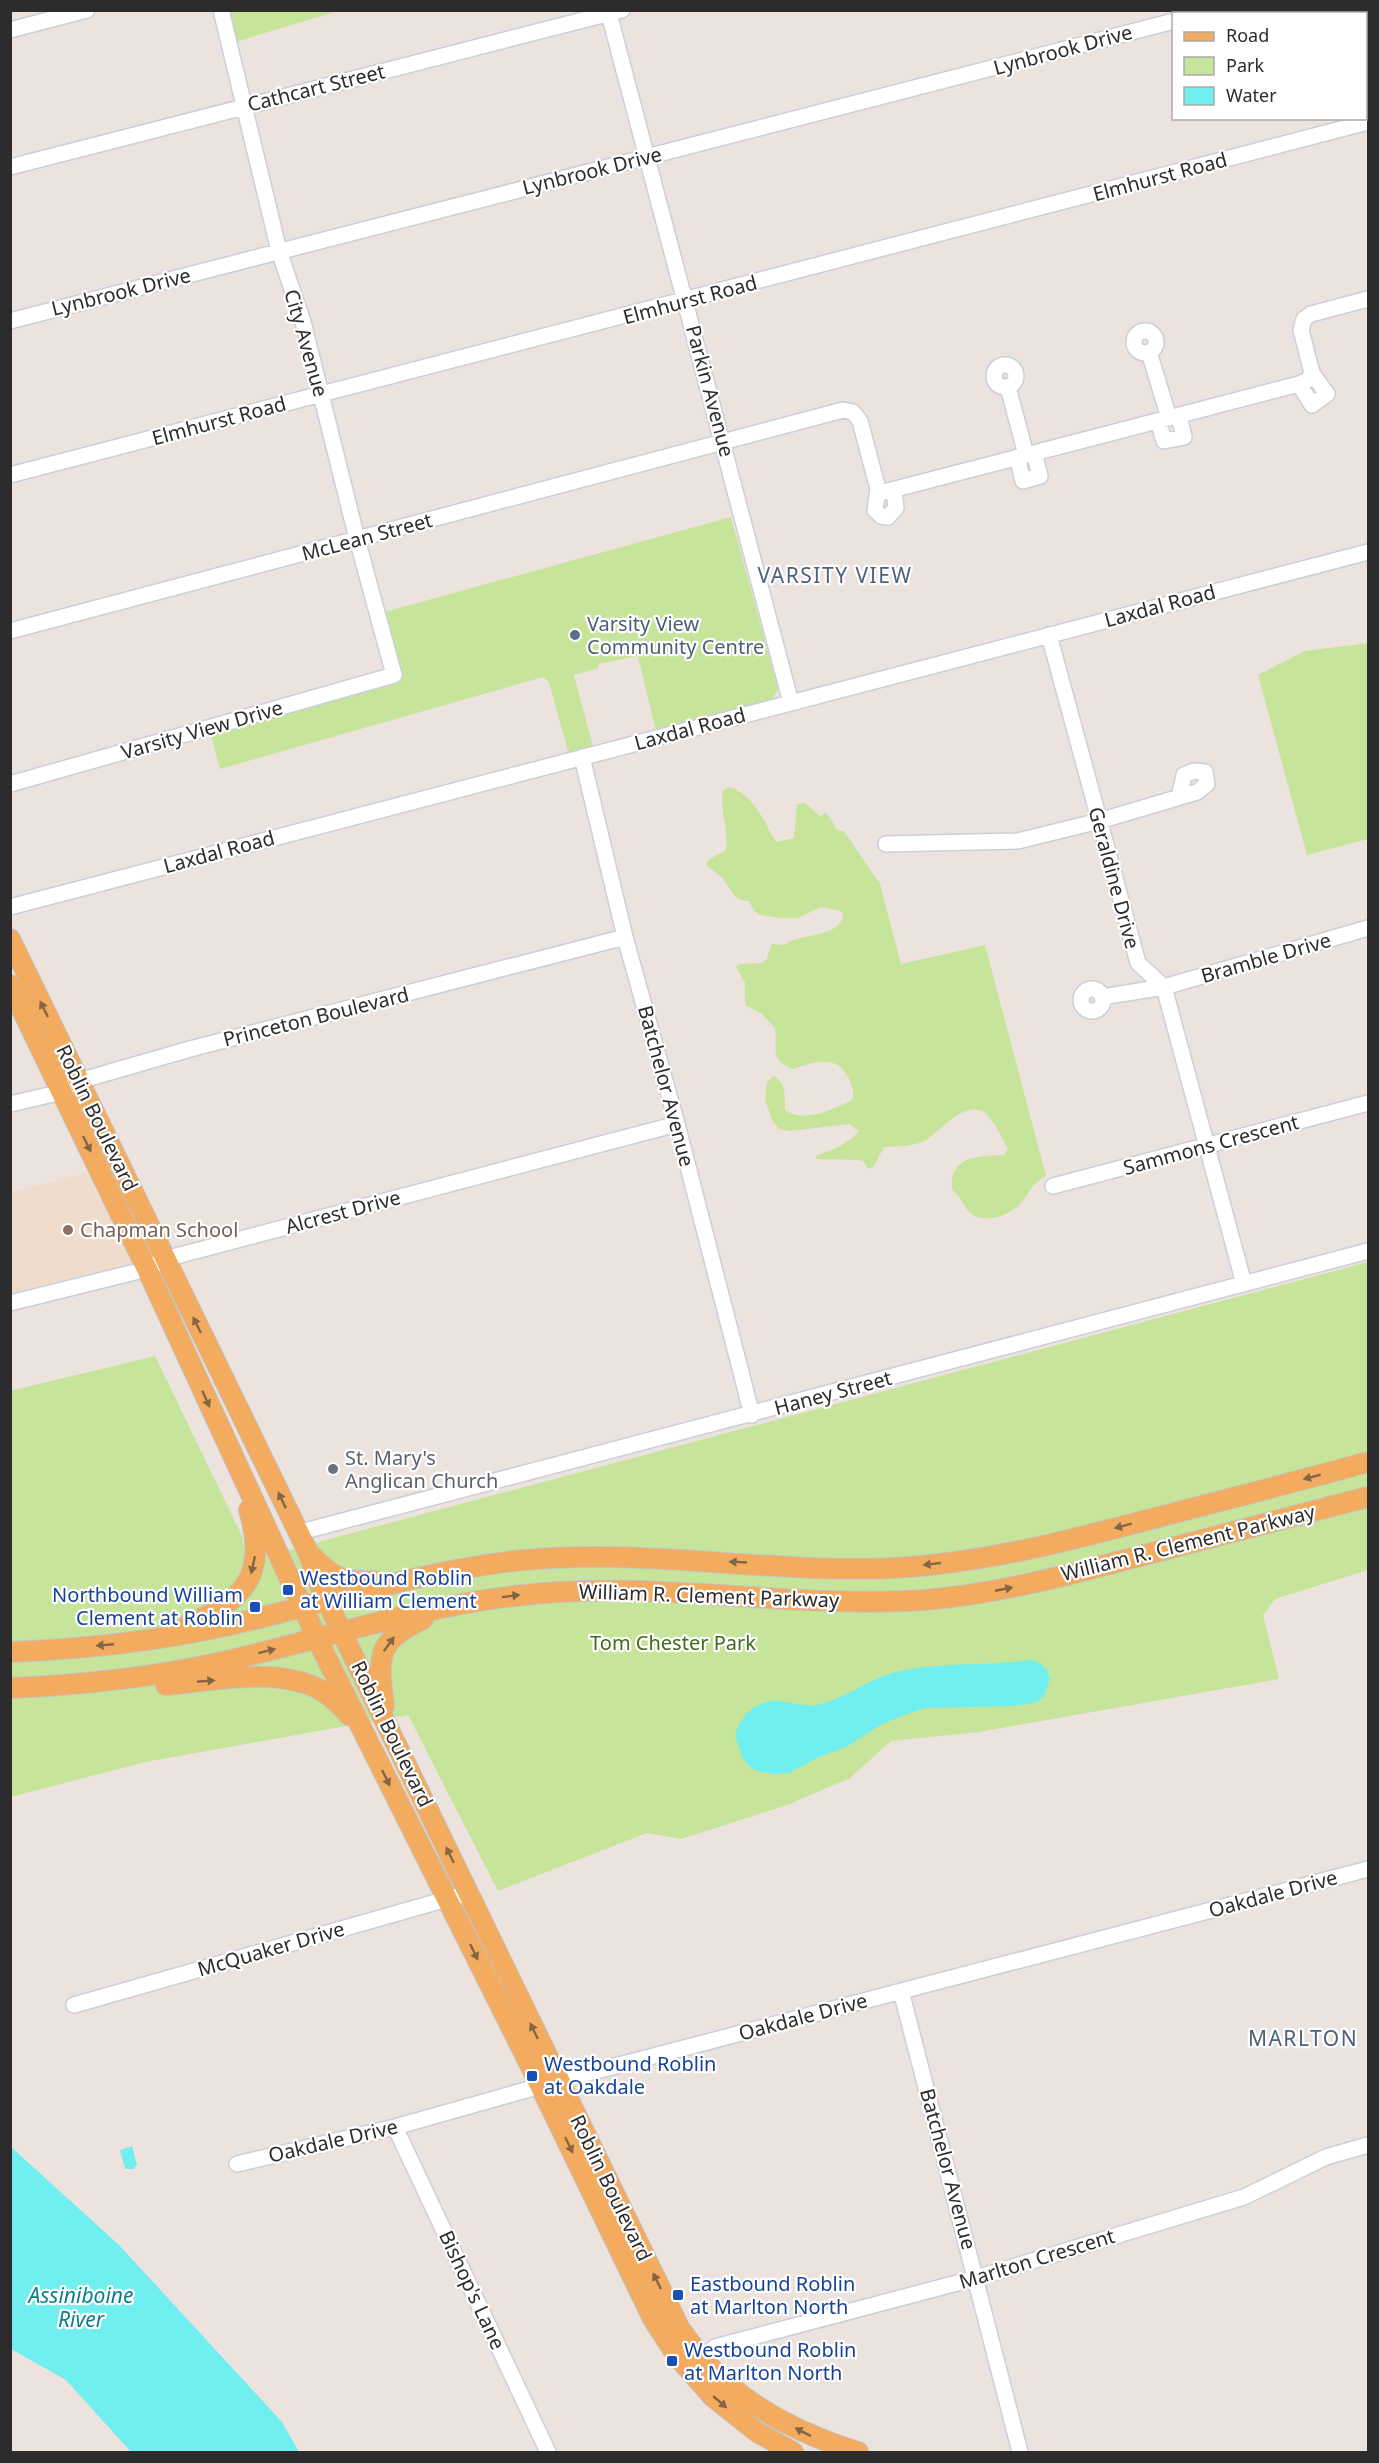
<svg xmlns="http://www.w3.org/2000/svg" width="1379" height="2463" font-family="'Noto Sans',sans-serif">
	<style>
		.education { fill: #efdccd }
		.green { fill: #c6e49a }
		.water { fill: #71eef0 }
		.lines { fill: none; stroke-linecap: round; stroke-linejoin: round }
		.minor-casing { stroke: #c9d0d9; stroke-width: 18 }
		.major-casing { stroke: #c4c4c4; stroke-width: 22 }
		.minor { stroke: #fff; stroke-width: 15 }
		.major { stroke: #f2ab5f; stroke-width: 20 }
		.oneway { fill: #856543 }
		.service-dot { fill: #5c6f8a; stroke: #fff; stroke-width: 2 }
		.education-dot { fill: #8d6e63; stroke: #fff; stroke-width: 2 }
		.worship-dot { fill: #6b7280; stroke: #fff; stroke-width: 2 }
		.transit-dot { fill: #1a4fb4; stroke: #fff; stroke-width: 2 }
		.labels { text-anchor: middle; stroke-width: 4.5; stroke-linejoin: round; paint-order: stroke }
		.street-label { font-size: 20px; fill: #2c2c2c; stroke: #fff }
		.service-label { font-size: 20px; fill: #4e5e75; stroke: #fff; text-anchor: start }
		.education-label { font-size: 20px; fill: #785e54; stroke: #fff; text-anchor: start }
		.worship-label { font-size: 20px; fill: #5b616d; stroke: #fff; text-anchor: start }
		.transit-label { font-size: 20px; fill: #164399; stroke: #fff; text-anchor: start }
		.park-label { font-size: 20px; fill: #3f6a1a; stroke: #fff }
		.neighbourhood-label { font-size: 21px; letter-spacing: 1.5px; fill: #4b617d; stroke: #fff }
		.water-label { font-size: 21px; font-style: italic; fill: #0e7e8a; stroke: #fff }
	</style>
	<rect width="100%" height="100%" fill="#ede3de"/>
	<!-- education -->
	<path class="education" d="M96,1170L144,1268L11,1302V1192Z"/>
	<!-- green -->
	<path class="green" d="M228,10L338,11L235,42Z
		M731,517L778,689L771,701L656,731L638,656L598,664V668L574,675L594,750L569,755L549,682L543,677L220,769L210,732L399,677L381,613Z
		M1368,643V839L1307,855L1258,675L1305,651Z
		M730,787C755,796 764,822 776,842L794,838L797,804L805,803L821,817L824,813L829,816L837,830L844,831L880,884L901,964L985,945L1046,1176C1032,1183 1030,1192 1021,1203C1011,1214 987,1224 973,1215C965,1211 962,1197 952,1190C949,1156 977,1156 1004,1155L1008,1149C990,1116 984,1092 944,1125C938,1130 933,1136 926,1140C913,1147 898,1146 884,1147L874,1166L868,1169L864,1162L859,1160L816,1159V1156C831,1150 849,1144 859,1131L849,1124L790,1131L779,1129L772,1120L765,1100L767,1082L774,1076C786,1082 785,1098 785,1110C805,1124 833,1109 852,1100C855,1091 852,1085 848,1077C837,1054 812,1062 793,1069C768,1060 778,1046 775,1028L762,1014L745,1005V983L736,967L739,964L761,963L766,960L772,944L784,945C798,933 841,938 843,915L841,911L821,907L798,918H780L760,915L754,911L749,901C732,902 731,886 721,877C716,872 711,870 706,865L708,860L726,850C729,829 719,808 723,790Z
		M1368,1262V1570L1275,1599L1263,1615L1279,1679L979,1732L891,1741L850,1778L787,1805L681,1839L647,1833L498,1891L408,1715L145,1762L11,1797L10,1391L155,1356L242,1536L247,1561Z"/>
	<!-- water -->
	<path class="water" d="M1030,1660L1038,1662L1046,1668L1050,1678L1044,1697L1034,1703L1014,1706L927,1708L912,1712L882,1724L846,1747L821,1756L789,1773L776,1774L761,1772L751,1768L743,1759L735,1736C740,1715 757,1699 781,1701C793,1703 806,1707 817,1705C844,1699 867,1680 893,1673C938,1661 984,1667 1030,1660Z
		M10,2146L119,2245L282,2422L299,2452H131L66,2380L11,2349Z
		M132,2146L137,2165L133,2169H125L120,2150Z"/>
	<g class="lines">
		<defs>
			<path id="minor" d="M608,10L791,703
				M1197,14L1204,10
				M10,30L87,10
				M10,167L622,10
				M10,321L1174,21
				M1134 342a11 11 0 1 1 22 0a11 11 0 1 1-22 0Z
				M1149,352L1169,418
				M994 376a11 11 0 1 1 22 0a11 11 0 1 1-22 0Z
				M1299,384L1312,405L1327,394L1312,373
				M1008,387L1026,455
				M1158,421L1164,441L1184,437L1179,416
				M1017,457L1023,481L1040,476L1034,453
				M10,475L1368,122
				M878,489L875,510L881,516L888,517L896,508L894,490
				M10,631L843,410L853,412L860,421L878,489L884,492L1299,384L1308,380L1312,373L1301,330L1304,319L1311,314L1368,299
				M1049,635L1138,963L1164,987L1244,1284
				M582,757L625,937L677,1124L752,1415
				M10,784L394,675L357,539L303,322L279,251L221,10
				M886,844L1018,841L1099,821L1197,792L1207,784L1205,772L1194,771L1184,775L1179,797
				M10,907L1368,552
				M1081 1000a11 11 0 1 1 22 0a11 11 0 1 1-22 0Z
				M1102,997L1164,987L1368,928
				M10,1104L62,1092L79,1081L190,1049L625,937
				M1053,1186L1368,1103
				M10,1303L147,1269L165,1259L677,1124
				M297,1533L1368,1251
				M901,1991L1020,2452
				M74,2005L468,1893
				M395,2127L548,2452
				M237,2164L395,2127L558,2081L1368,1869
				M702,2359L715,2347L976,2278L1244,2197L1326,2157L1368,2145"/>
			<path id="major" d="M10,939L308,1552L320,1586L342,1633L680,2329C691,2344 702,2359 715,2372C752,2410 808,2437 858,2452
				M10,985L147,1269L323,1651L541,2087L653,2319L677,2356L713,2397L757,2432L793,2452
				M312,1556C333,1578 344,1583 375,1581
				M187,1626C244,1599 268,1577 249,1510
				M10,1652C85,1649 158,1641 230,1625C325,1603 418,1572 514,1561C641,1547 768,1574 895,1568C982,1563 1064,1542 1147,1520C1221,1501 1295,1482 1368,1462
				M166,1685C214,1681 272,1667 317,1688C329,1694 340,1705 349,1715
				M10,1688C79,1685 149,1678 217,1663C316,1641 413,1608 514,1596C650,1579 787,1609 923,1600C997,1594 1069,1575 1140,1556C1216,1536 1292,1517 1368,1497
				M384,1706C378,1657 375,1642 423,1619"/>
		</defs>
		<!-- minor casing -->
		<use href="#minor" class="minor-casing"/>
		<!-- major casing -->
		<use href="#major" class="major-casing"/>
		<!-- minor -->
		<use href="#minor" class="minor"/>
		<!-- major -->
		<use href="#major" class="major"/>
	</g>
	<!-- one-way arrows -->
	<defs><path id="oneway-solid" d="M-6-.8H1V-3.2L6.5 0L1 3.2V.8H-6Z" transform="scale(1.5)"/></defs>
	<g class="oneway">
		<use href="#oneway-solid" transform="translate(44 1009) rotate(-116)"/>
		<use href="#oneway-solid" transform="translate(87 1144) rotate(64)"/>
		<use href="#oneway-solid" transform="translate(197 1325) rotate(-116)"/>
		<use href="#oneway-solid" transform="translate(206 1399) rotate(66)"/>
		<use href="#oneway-solid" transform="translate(1312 1477) rotate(165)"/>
		<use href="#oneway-solid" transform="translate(282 1500) rotate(-115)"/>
		<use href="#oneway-solid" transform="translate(1123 1526) rotate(165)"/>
		<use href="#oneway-solid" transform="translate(738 1562) rotate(-177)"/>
		<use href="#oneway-solid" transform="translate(932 1564) rotate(174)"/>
		<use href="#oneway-solid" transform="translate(253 1565) rotate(102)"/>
		<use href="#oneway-solid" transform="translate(1004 1589) rotate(-11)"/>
		<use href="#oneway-solid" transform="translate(511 1596) rotate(-7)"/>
		<use href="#oneway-solid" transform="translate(389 1644) rotate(-55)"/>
		<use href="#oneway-solid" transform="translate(105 1645) rotate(175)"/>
		<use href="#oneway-solid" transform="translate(267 1651) rotate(-14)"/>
		<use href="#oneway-solid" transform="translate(206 1681) rotate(-5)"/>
		<use href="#oneway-solid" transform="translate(386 1778) rotate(64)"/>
		<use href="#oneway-solid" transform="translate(450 1855) rotate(-116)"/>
		<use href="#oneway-solid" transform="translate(474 1952) rotate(64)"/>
		<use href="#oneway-solid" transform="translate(534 2031) rotate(-116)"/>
		<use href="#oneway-solid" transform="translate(569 2145) rotate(64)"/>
		<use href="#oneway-solid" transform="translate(657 2281) rotate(-116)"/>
		<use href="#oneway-solid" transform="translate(720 2402) rotate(41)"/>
		<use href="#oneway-solid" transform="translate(803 2432) rotate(-153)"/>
	</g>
	<!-- markers -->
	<circle class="service-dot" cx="575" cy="635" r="6"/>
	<circle class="education-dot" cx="68" cy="1230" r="6"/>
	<circle class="worship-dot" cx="333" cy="1469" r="6"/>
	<g class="transit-dot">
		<rect x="282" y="1584" width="12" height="12" rx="3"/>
		<rect x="249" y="1601" width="12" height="12" rx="3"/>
		<rect x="526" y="2070" width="12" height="12" rx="3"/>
		<rect x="672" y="2289" width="12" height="12" rx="3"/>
		<rect x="666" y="2355" width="12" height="12" rx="3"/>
	</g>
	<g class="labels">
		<!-- street labels -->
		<g class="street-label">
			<text transform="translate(1063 50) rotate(-15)" y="7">Lynbrook Drive</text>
			<text transform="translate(316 88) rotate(-14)" y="7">Cathcart Street</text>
			<text transform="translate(592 171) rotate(-14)" y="7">Lynbrook Drive</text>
			<text transform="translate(1160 177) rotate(-15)" y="7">Elmhurst Road</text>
			<text transform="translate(121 292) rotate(-14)" y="7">Lynbrook Drive</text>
			<text transform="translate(690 300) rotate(-15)" y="7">Elmhurst Road</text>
			<text transform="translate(306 343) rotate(74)" y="7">City Avenue</text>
			<text transform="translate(710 391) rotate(75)" y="7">Parkin Avenue</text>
			<text transform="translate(219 421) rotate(-15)" y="7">Elmhurst Road</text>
			<text transform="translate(367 537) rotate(-15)" y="7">McLean Street</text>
			<text transform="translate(1160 606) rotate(-15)" y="7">Laxdal Road</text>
			<text transform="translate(690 729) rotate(-15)" y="7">Laxdal Road</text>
			<text transform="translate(202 730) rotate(-16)" y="7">Varsity View Drive</text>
			<text transform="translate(219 852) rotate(-15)" y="7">Laxdal Road</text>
			<text transform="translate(1114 878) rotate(75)" y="7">Geraldine Drive</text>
			<text transform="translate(1266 958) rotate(-16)" y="7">Bramble Drive</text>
			<text transform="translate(316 1017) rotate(-14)" y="7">Princeton Boulevard</text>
			<text transform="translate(666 1086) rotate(75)" y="7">Batchelor Avenue</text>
			<text transform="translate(97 1118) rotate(64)" y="7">Roblin Boulevard</text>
			<text transform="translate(1211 1145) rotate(-15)" y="7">Sammons Crescent</text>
			<text transform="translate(343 1212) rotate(-15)" y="7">Alcrest Drive</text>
			<text transform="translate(833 1393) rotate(-15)" y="7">Haney Street</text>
			<text transform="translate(1188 1543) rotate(-14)" y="7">William R. Clement Parkway</text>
			<text transform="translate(709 1596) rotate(2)" y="7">William R. Clement Parkway</text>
			<text transform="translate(392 1734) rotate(64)" y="7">Roblin Boulevard</text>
			<text transform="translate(1273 1894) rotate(-15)" y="7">Oakdale Drive</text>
			<text transform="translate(271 1949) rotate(-16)" y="7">McQuaker Drive</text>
			<text transform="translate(803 2017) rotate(-15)" y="7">Oakdale Drive</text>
			<text transform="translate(333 2141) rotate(-13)" y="7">Oakdale Drive</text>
			<text transform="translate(948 2169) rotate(75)" y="7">Batchelor Avenue</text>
			<text transform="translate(611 2188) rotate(64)" y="7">Roblin Boulevard</text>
			<text transform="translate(1037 2259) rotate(-17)" y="7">Marlton Crescent</text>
			<text transform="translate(472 2290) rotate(65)" y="7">Bishop's Lane</text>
		</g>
		<!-- service labels -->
		<g class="service-label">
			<text x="587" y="631">Varsity View<tspan x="587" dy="23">Community Centre</tspan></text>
		</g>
		<!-- education labels -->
		<g class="education-label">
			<text x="80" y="1237">Chapman School</text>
		</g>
		<!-- worship labels -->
		<g class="worship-label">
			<text x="345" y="1465">St. Mary's<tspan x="345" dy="23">Anglican Church</tspan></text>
		</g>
		<!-- transit labels -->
		<g class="transit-label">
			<text x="300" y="1585">Westbound Roblin<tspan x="300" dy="23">at William Clement</tspan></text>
			<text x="243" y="1602" text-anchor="end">Northbound William<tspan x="243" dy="23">Clement at Roblin</tspan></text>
			<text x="544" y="2071">Westbound Roblin<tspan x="544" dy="23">at Oakdale</tspan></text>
			<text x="690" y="2291">Eastbound Roblin<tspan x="690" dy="23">at Marlton North</tspan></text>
			<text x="684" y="2357">Westbound Roblin<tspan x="684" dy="23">at Marlton North</tspan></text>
		</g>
		<!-- park labels -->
		<g class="park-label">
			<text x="673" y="1650">Tom Chester Park</text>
		</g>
		<!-- neighbourhood labels -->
		<g class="neighbourhood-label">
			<text x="835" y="583">VARSITY VIEW</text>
			<text x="1303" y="2046">MARLTON</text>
		</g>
		<!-- water labels -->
		<g class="water-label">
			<text x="81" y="2303">Assiniboine<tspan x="81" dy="24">River</tspan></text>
		</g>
	</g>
	<!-- border -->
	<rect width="1379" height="2463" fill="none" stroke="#2c2c2c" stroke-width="24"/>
	<!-- legend -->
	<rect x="1172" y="12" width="195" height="108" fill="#ffffff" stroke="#ababab" stroke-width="1.5"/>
	<rect x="1184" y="32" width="30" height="9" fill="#f2ab5f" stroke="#ababab" stroke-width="1.5"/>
	<text x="1226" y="42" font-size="18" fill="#2c2c2c">Road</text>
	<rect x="1184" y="57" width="30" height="18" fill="#c6e49a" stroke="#ababab" stroke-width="1.5"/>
	<text x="1226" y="72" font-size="18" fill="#2c2c2c">Park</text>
	<rect x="1184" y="87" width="30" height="18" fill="#71eef0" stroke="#ababab" stroke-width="1.5"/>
	<text x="1226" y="102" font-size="18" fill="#2c2c2c">Water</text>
</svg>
